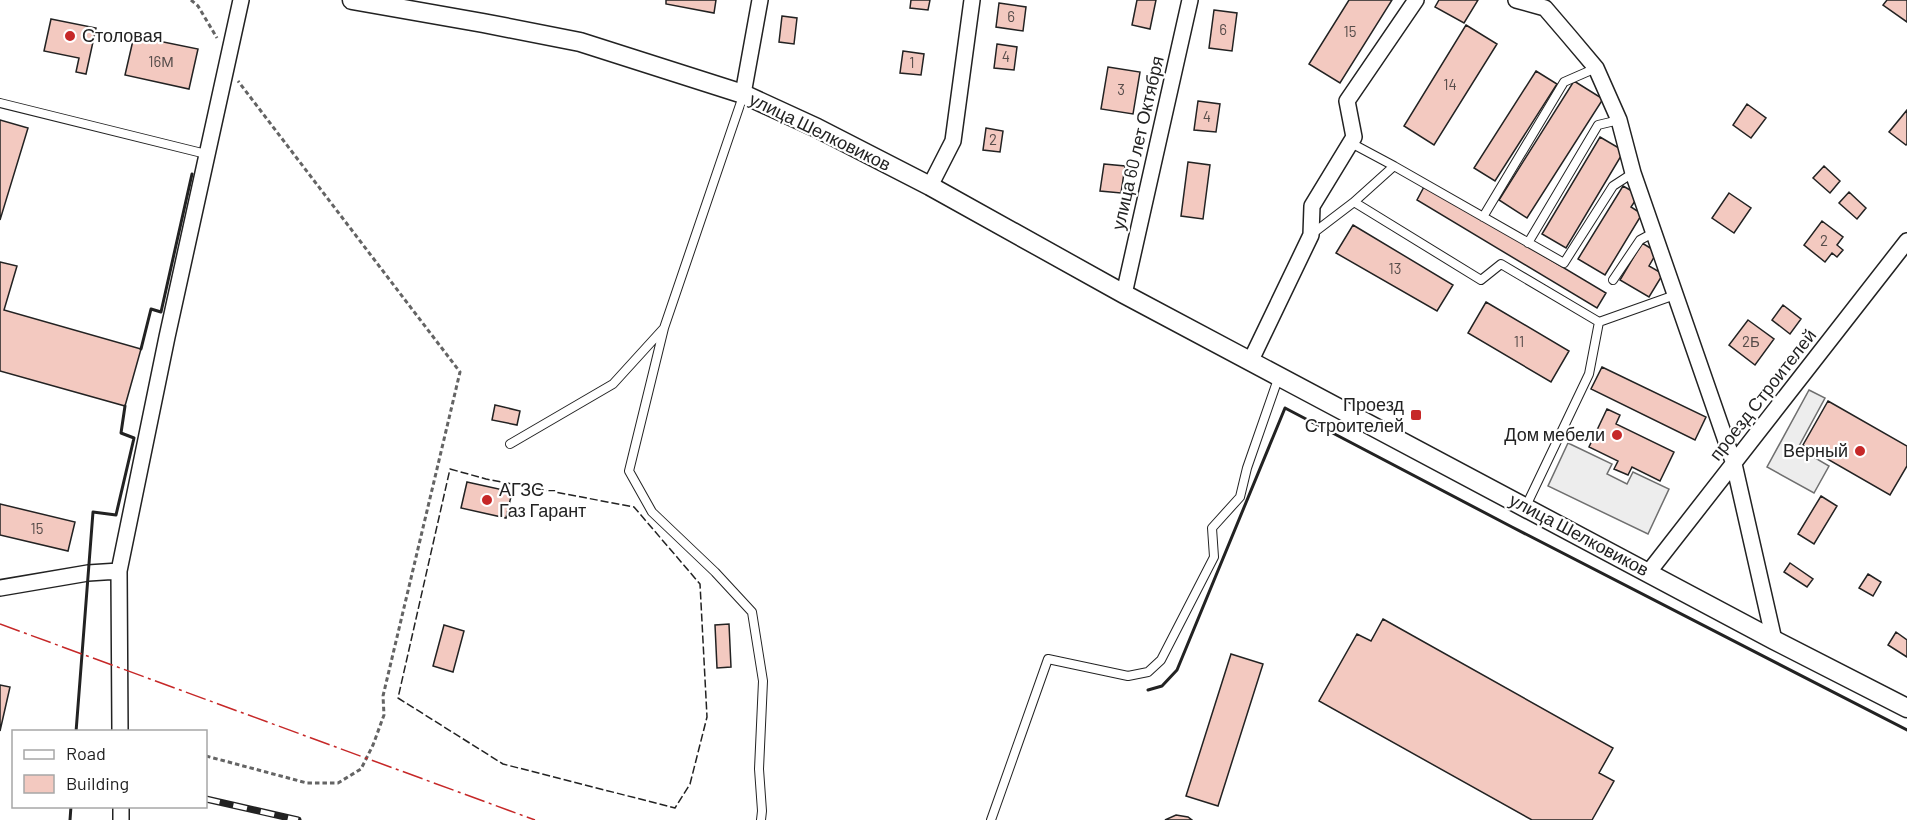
<svg xmlns="http://www.w3.org/2000/svg" width="1907" height="820" font-family="Barlow,sans-serif">
	<style>
		.parking { fill: #ededed; stroke: #6f6f6f; stroke-width: 1.5 }
		.building { fill: #f3c9c0; stroke: #222; stroke-width: 1.5 }
		.lines { fill: none; stroke-linecap: round; stroke-linejoin: round }
		.service-casing { stroke: #222; stroke-width: 10 }
		.minor-casing { stroke: #222; stroke-width: 18 }
		.tertiary-casing { stroke: #222; stroke-width: 21 }
		.path { stroke: #646464; stroke-width: 3; stroke-dasharray: 4.5 3; stroke-linecap: butt }
		.service { stroke: #fff; stroke-width: 8 }
		.minor { stroke: #fff; stroke-width: 15 }
		.tertiary { stroke: #fff; stroke-width: 18 }
		.rail-casing { stroke: #222; stroke-width: 7 }
		.rail { stroke: #fff; stroke-width: 4.5; stroke-dasharray: 14; stroke-linecap: butt }
		.fence { stroke: #222; stroke-width: 1.5; stroke-dasharray: 8 3; stroke-linecap: butt }
		.wall { stroke: #222; stroke-width: 3 }
		.power { stroke: #c62828; stroke-width: 1.5; stroke-dasharray: 21 4.5 3 4.5; stroke-linecap: butt }
		.poi-dot { fill: #c62828; stroke: #fff; stroke-width: 2 }
		.labels { text-anchor: middle; stroke-width: 4.5; stroke-linejoin: round; paint-order: stroke }
		.number-label { font-size: 15px; fill: #564c4a }
		.poi-label { font-size: 18px; fill: #222; stroke: #fff; text-anchor: end }
		.street-label { font-size: 18px; fill: #222; stroke: #fff }
	</style>
	<rect width="100%" height="100%" fill="#fff"/>
	<!-- parking -->
	<path class="parking" d="M1809,390L1825,398L1798,448L1829,466L1814,493L1767,467Z
		M1568,443L1612,464L1607,474L1627,484L1633,472L1669,489L1648,534L1548,486Z"/>
	<!-- building -->
	<path class="building" d="M666,0H716L714,13L666,4Z
		M911,0H930L928,10L910,8Z
		M1137,0H1156L1150,29L1132,25Z
		M1349,0H1392L1340,83L1309,64Z
		M1439,0H1478L1464,23L1435,7Z
		M1887,0H1907V22L1883,5Z
		M999,3L1026,7L1023,31L996,27Z
		M1214,10L1237,13L1232,51L1209,48Z
		M782,16L797,18L794,44L779,42Z
		M51,19L96,28L86,74L76,72L79,58L44,51Z
		M1466,25L1497,44L1434,145L1404,126Z
		M134,36L198,49L189,89L125,75Z
		M997,44L1017,47L1014,70L994,68Z
		M903,51L924,54L921,75L900,73Z
		M1108,67L1140,72L1133,114L1101,109Z
		M1536,71L1557,84L1495,181L1474,168Z
		M1574,81L1603,99L1527,218L1499,200Z
		M1198,101L1220,104L1216,132L1194,130Z
		M1747,104L1766,118L1751,138L1733,125Z
		M1907,110V144L1906,145L1889,132Z
		M0,120L28,128L0,220Z
		M986,128L1003,131L1000,152L983,150Z
		M1600,137L1624,151L1566,248L1542,234Z
		M1188,162L1210,165L1203,219L1181,216Z
		M1104,164L1125,166L1121,193L1100,191Z
		M1824,166L1840,181L1830,193L1813,178Z
		M1425,185L1606,293L1597,308L1417,200Z
		M1623,186L1639,195L1631,207L1642,214L1605,275L1578,259Z
		M1849,192L1866,208L1857,219L1839,203Z
		M1729,193L1751,208L1734,233L1712,218Z
		M1822,221L1843,237L1837,245L1843,250L1837,257L1832,253L1825,262L1804,245Z
		M1353,225L1453,285L1437,311L1336,253Z
		M1642,243L1657,252L1649,266L1663,274L1649,297L1620,280Z
		M0,262L17,266L4,310L141,349L125,406L0,371Z
		M1486,302L1569,351L1551,382L1468,333Z
		M1783,305L1801,319L1790,334L1772,320Z
		M1748,320L1774,339L1755,365L1729,345Z
		M1602,367L1706,417L1695,440L1591,389Z
		M1828,401L1907,446V466L1890,495L1803,445Z
		M495,405L520,411L517,425L492,420Z
		M1607,409L1620,415L1616,424L1674,452L1660,481L1632,467L1628,475L1614,469L1618,461L1589,447Z
		M467,482L512,492L506,518L461,508Z
		M1821,496L1837,506L1814,544L1798,534Z
		M0,504L75,522L68,551L0,535Z
		M1790,563L1813,579L1807,587L1784,572Z
		M1868,574L1881,582L1873,596L1859,588Z
		M1383,619L1613,748L1599,773L1614,781L1592,820H1532L1319,701L1357,634L1371,641Z
		M729,624L731,667L717,668L715,625Z
		M444,625L464,631L453,672L433,666Z
		M1896,632L1907,640V657L1888,645Z
		M1231,654L1263,664L1218,806L1186,796Z
		M0,685L10,687L0,731Z
		M1176,815L1188,817L1192,820H1165Z"/>
	<g class="lines">
		<defs>
			<path id="service" d="M0,103L206,154
				M1351,143L1394,166
				M1354,202L1394,166L1564,263L1613,186L1633,173
				M1483,217L1564,82L1596,68
				M1312,234L1354,202L1481,280L1501,264L1599,322
				M1528,243L1598,125L1619,120
				M1613,280L1640,240L1653,233
				M664,328L629,471L652,512L715,572L752,612L763,681L759,769L762,811L761,820
				M510,444L613,384L664,328L743,96
				M1526,506L1589,374L1599,322L1675,295
				M991,820L1048,659L1128,676L1148,672L1161,660L1214,557L1212,528L1240,497L1247,468L1279,376"/>
			<path id="minor" d="M1516,0L1545,8L1569,36L1596,68L1619,120L1633,173L1734,464L1774,640
				M743,94L760,0
				M930,186L953,141L972,0
				M1124,294L1190,0
				M1251,360L1311,235L1312,206L1354,137L1347,101L1416,0
				M1648,573L1907,241
				M0,588L88,573L119,571
				M120,732L119,571L167,337L241,0
				M121,806V820"/>
			<path id="tertiary" d="M352,0L483,23L580,42L743,94L817,128L930,186L1124,294L1774,640L1907,708"/>
		</defs>
		<!-- service casing -->
		<use href="#service" class="service-casing"/>
		<!-- minor casing -->
		<use href="#minor" class="minor-casing"/>
		<!-- tertiary casing -->
		<use href="#tertiary" class="tertiary-casing"/>
		<!-- path -->
		<path class="path" d="M191,0L198,6L217,38
			M206,756L307,783H338L361,769L373,745L384,715L383,696L460,372L238,81"/>
		<!-- service -->
		<use href="#service" class="service"/>
		<!-- minor -->
		<use href="#minor" class="minor"/>
		<!-- tertiary -->
		<use href="#tertiary" class="tertiary"/>
		<defs>
			<path id="rail" d="M206,799L298,820"/>
		</defs>
		<!-- rail casing -->
		<use href="#rail" class="rail-casing"/>
		<!-- rail -->
		<use href="#rail" class="rail"/>
		<!-- fence -->
		<path class="fence" d="M450,469L486,479L634,507L700,584L707,717L690,784L675,808L503,764L398,698Z"/>
		<!-- wall -->
		<path class="wall" d="M141,349L151,309L161,312L192,174
			M1148,690L1162,686L1177,670L1285,408L1512,527L1907,730
			M76,732L93,512L116,515L134,438L121,433L125,406
			M70,820L71,806"/>
		<!-- power -->
		<path class="power" d="M0,624L535,820"/>
	</g>
	<!-- markers -->
	<g class="poi-dot">
		<circle cx="70" cy="36" r="6"/>
		<rect x="1410" y="409" width="12" height="12" rx="3"/>
		<circle cx="1617" cy="435" r="6"/>
		<circle cx="1860" cy="451" r="6"/>
		<circle cx="487" cy="500" r="6"/>
	</g>
	<g class="labels">
		<!-- number labels -->
		<g class="number-label">
			<text x="1011" y="22">6</text>
			<text x="1223" y="35">6</text>
			<text x="1350" y="37">15</text>
			<text x="1006" y="62">4</text>
			<text x="161" y="67">16М</text>
			<text x="912" y="68">1</text>
			<text x="1450" y="90">14</text>
			<text x="1121" y="95">3</text>
			<text x="1207" y="122">4</text>
			<text x="993" y="145">2</text>
			<text x="1824" y="246">2</text>
			<text x="1395" y="274">13</text>
			<text x="1519" y="347">11</text>
			<text x="1751" y="347">2Б</text>
			<text x="37" y="534">15</text>
		</g>
		<!-- poi labels -->
		<g class="poi-label">
			<text x="82" y="42" text-anchor="start">Столовая</text>
			<text x="1404" y="411">Проезд<tspan x="1404" dy="21">Строителей</tspan></text>
			<text x="1605" y="441">Дом мебели</text>
			<text x="1848" y="457">Верный</text>
			<text x="499" y="496" text-anchor="start">АГЗС –<tspan x="499" dy="21">Газ Гарант</tspan></text>
		</g>
		<!-- street labels -->
		<g class="street-label">
			<text transform="translate(820 132) rotate(26)" y="6">улица Шелковиков</text>
			<text transform="translate(1138 143) rotate(-77)" y="6">улица 60 лет Октября</text>
			<text transform="translate(1763 395) rotate(-52)" y="6">проезд Строителей</text>
			<text transform="translate(1579 535) rotate(28)" y="6">улица Шелковиков</text>
		</g>
	</g>
	<!-- legend -->
	<rect x="12" y="730" width="195" height="78" fill="#ffffff" stroke="#a7a7a7" stroke-width="1.5"/>
	<rect x="24" y="750" width="30" height="9" fill="#ffffff" stroke="#a7a7a7" stroke-width="1.5"/>
	<text x="66" y="760" font-size="18" fill="#222222">Road</text>
	<rect x="24" y="775" width="30" height="18" fill="#f3c9c0" stroke="#a7a7a7" stroke-width="1.5"/>
	<text x="66" y="790" font-size="18" fill="#222222">Building</text>
</svg>
